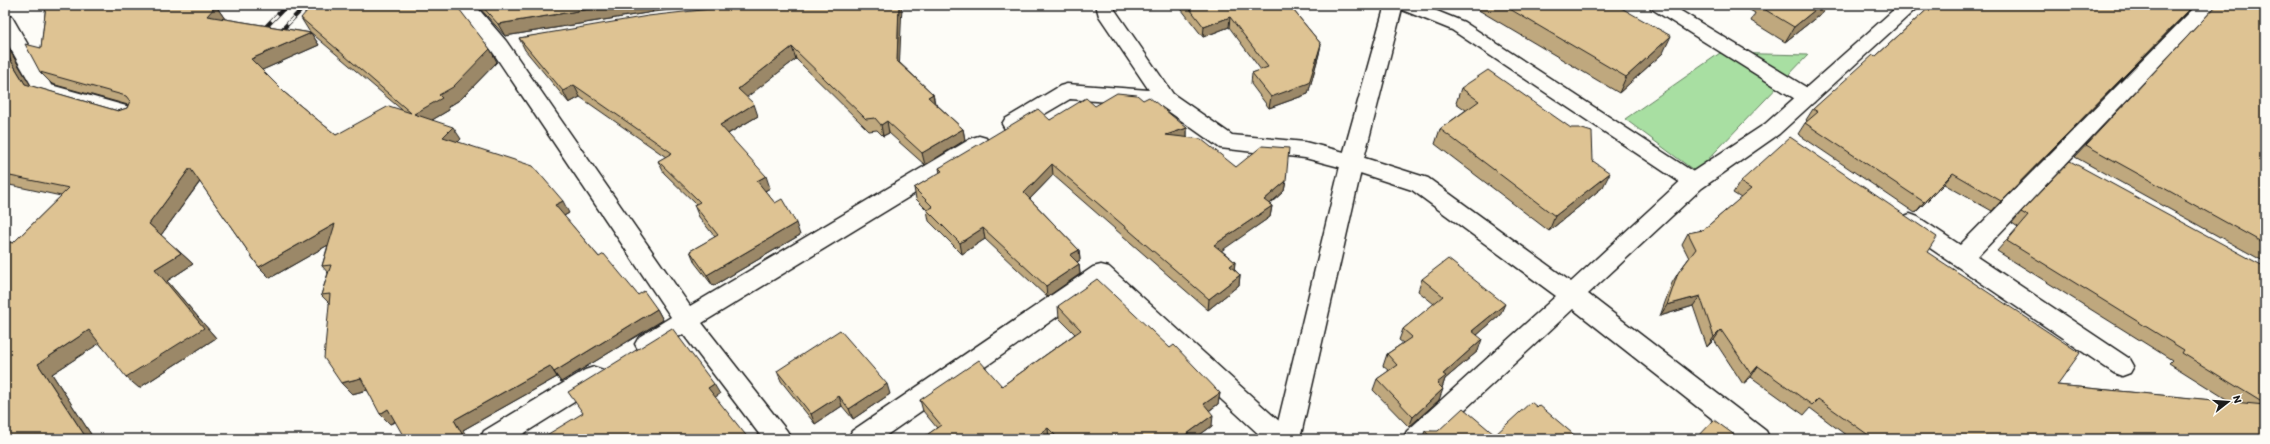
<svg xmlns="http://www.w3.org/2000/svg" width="2270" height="444" font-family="Itim,sans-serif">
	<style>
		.green { fill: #a8dfa2; stroke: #627e5f }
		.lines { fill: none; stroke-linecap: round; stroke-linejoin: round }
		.lane-casing { stroke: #1c1c1c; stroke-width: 3 }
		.street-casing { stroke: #1c1c1c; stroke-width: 3 }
		.secondary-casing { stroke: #1c1c1c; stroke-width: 3 }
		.lane { fill: #fdfcf7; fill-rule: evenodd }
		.street { fill: #fdfcf7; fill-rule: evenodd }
		.secondary { fill: #fdfcf7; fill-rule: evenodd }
		.rail-casing { stroke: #1c1c1c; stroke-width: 4.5 }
		.rail { stroke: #fdfcf7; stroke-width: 3; stroke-dasharray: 9; stroke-linecap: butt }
		.wall { fill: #bfa87e; stroke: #1c1c1c }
		.shaded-wall { fill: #9b8867; stroke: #1c1c1c }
		.building { fill: #dec393; stroke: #1c1c1c }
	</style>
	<rect width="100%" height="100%" fill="#fdfcf7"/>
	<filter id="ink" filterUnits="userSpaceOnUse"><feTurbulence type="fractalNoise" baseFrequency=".025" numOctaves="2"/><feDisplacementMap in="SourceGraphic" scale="8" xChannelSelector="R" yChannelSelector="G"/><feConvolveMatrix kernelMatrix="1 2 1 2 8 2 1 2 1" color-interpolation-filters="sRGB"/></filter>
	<g filter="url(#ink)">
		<!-- green -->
		<path class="green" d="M1720,53L1808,55L1696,172L1625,119Z"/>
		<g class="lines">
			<defs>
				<path id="lane" d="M1397,5H1422L1464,22L1701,177L1704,182L1701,187L1694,189L1687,187L1452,30L1400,9Z
					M1649,5H1671L1814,92L1816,97L1814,102L1807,104L1800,102L1652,9Z"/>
				<path id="street" d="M455,5H475L506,41L690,306L972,138L979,136L986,138L989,144L986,150L702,323L787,431L791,439H763L683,334C670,342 655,357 639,351L635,344L639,337L671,317L492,51Z
					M1096,5H1114L1115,10L1173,94L1232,135L1305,142L1352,154L1428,178L1571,282L1686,176L1765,124L1899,5H1920L1779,134L1702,188L1588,294L1766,431L1770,439H1738L1573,309L1433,439H1403L1407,431L1556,296L1412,190L1351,170L1305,158L1220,148L1161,106L1070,99L1019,129L1012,132L1005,129L1002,124L1005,119L1060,86L1067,84L1149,90L1099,16Z
					M2197,5H2217L1977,257L2130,359L2134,366L2130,373L2122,376L2114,373L1902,229L1899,223L1902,217L1910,214L1918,217L1960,245Z
					M5,15L12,17L51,85L137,109L140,114L137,119L130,122L37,95L5,39Z
					M1101,265L1109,267L1290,431L1294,439H1264L1100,287L881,439H848L852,431L1093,267Z
					M594,367L603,370L606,377L603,384L515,439H480L484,431L585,370Z"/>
				<path id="secondary" d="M1385,5H1403L1363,162L1300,439H1274L1341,162Z"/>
			</defs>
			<!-- lane casing -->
			<use href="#lane" class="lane-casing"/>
			<!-- street casing -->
			<use href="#street" class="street-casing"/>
			<!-- secondary casing -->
			<use href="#secondary" class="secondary-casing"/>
			<!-- lane -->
			<use href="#lane" class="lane"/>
			<!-- street -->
			<use href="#street" class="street"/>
			<!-- secondary -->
			<use href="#secondary" class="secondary"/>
			<defs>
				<path id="rail" d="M259,34L287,5
					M275,37L306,5"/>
			</defs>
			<!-- rail casing -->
			<use href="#rail" class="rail-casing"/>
			<!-- rail -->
			<use href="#rail" class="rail"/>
		</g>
		<!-- wall -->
		<path class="wall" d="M46,5H222L218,9L225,19L311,33L319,45L262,70L285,93L336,135L402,110L309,31L301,18L497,62L461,99L448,107L449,110L432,120L461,139L458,142L569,213L564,216L599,257L638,295L657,309L663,320L561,382L557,377L463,430L395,422L390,424L367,390L352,394L329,303L321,295L328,273L322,266L328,245L270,278L259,267L200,182L161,235L193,264L167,281L216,338L139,388L99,343L52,374L94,439H5L13,243L61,196L5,184V46L10,51L31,86L118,111L127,108L128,105L52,84L40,72L41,48Z
			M477,5H716L653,12L505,36Z
			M746,5L900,63L933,94L935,103L963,129L965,140L925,165L889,133L883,136L877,130L869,131L796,59L746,97L758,116L728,134L770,188L765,191L800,235L713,286L695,263L690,251L715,237L699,217L694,205L696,204L664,173L658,161L666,157L580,97L569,103L525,50L519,38Z
			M1178,5H1294L1293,10L1321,44L1319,54L1308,94L1269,108L1251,84L1252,73L1261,70L1229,27L1203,37Z
			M1470,5H1616L1663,53L1619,93Z
			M1741,5H1827L1823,12L1785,42L1751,21L1755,13Z
			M1932,5H2195L1992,211L1944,184L1915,213L1798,134L1805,123L1807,121L1806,120L1813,109L1876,56Z
			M2217,5H2265V262L2075,157Z
			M1461,88L1593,161L1603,187L1549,231L1435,144L1440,129L1466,110L1456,103Z
			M1143,100L1187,128V138L1236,167L1286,181L1284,191L1270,204L1272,206L1270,217L1221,250L1235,262L1234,269L1240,275L1239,285L1208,310L1053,175L1030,199L1079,250L1080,260L1077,262L1079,264L1080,274L1047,297L985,239L962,254L929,221L927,210L916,199L914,188L940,173L939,168L1050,120Z
			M1740,182L1927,252L2057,385L2231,402L2169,363L2172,360L1997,251L2018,227L2012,223L2021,212L2265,267V439H1851L1810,408L1804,415L1751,377L1743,384L1714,340L1707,347L1693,306L1660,316L1672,283L1678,273L1689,258L1682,244L1688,233L1703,230L1741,198L1733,193Z
			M1422,279L1500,315L1477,335L1478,351L1445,379L1442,388L1439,400L1409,427L1373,390L1377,379L1389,371L1383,366L1387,354L1403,343L1399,340L1403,329L1434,304L1418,291Z
			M1058,306L1170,348L1220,393L1218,404L1209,411L1212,426L1194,439H921L937,428L923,411L920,400L1002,386L1075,334L1059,318Z
			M777,371L890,394L853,419L842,406L815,424L781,381Z
			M1537,407L1579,439H1422L1425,431L1495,435Z"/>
		<!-- shaded-wall -->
		<path class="shaded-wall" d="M202,5H222L218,9L225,19L217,28L207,16Z
			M614,5H650L653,12L505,36L498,24Z
			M899,5H902L899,73L897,61Z
			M1287,5H1294L1293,10L1286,14Z
			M1821,5H1827L1823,12L1785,42L1794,27Z
			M2194,5H2195L1992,211L2001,201Z
			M1230,17L1229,27L1203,37L1204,27Z
			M311,33L319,45L260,71L251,59Z
			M1671,36L1663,53L1619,93L1626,77Z
			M1321,44L1319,54L1308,94L1269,108L1271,97Z
			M5,46L10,51L37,96L25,84L5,51Z
			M792,47L796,59L742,101L738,89Z
			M490,49L497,62L461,99L448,107L449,110L422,126L414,114L439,95Z
			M574,85L580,97L569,103L563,91Z
			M933,94L935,106L928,97Z
			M754,104L758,116L724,136L720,125Z
			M887,121L889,133L883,136L881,125Z
			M453,127L461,139L451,149L443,137Z
			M1187,128V139L1166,135Z
			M963,129L965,140L925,165L922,153Z
			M1052,164L1053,175L1025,204L1024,193Z
			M190,168L201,180L161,235L149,224Z
			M1610,173L1603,187L1549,231L1555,216Z
			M1953,173L1944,184L1915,213L1924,202Z
			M766,176L770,188L761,193L757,181Z
			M1286,181L1284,191L1263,210L1264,200Z
			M563,201L569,213L562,217L555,205Z
			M1272,206L1270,217L1214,256V245Z
			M796,223L800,235L713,286L707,275Z
			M335,224L344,236L270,278L259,267Z
			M983,228L985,239L962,254L960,243Z
			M1079,250L1080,260L1071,266L1070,255Z
			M181,253L193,264L167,281L216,338L139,388L126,377L155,269Z
			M1235,262L1234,272L1230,266Z
			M1079,264L1080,274L1047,297L1046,286Z
			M1240,275L1239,285L1208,310L1209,299Z
			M1700,296L1693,306L1660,316L1667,305Z
			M1505,304L1500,315L1468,343L1472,331Z
			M657,309L663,320L561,382L554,372Z
			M89,330L103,341L52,374L94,439H87L38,364Z
			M1721,330L1714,340L1707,347L1714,337Z
			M1482,339L1478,351L1445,379L1442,388L1432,394L1437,383L1443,374Z
			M550,366L557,377L463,430L468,439H465L454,420Z
			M1758,366L1751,377L1743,384L1751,374Z
			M361,378L371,389L352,394L341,383Z
			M714,384L720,394L714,398L708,388Z
			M887,384L890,394L853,419L849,409Z
			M1443,389L1439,400L1409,427L1413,417Z
			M1220,393L1218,404L1203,415L1204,404Z
			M839,396L842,406L815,424L811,414Z
			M388,409L398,420L390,424L380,414Z
			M1213,415L1212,426L1194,439H1180Z
			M1048,428L1049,439H1033Z"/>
		<!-- building -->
		<path class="building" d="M46,5H204L216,6L207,16L311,33L251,59L285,93L336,135L389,106L411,113L301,18L312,5H456L490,49L453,87L439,95L442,98L414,114L453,127L443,137L533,166L563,201L555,205L599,257L604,254L638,295L644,291L657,309L554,372L550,366L454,420L465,439H405L388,409L380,414L361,378L341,383L324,358L330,294L321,295L331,265L322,266L335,224L259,267L190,168L149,224L181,253L155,269L204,328L126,377L89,330L38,364L87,439H5V241L13,243L69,188L5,175V51L25,84L118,111L127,108L130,101L126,96L40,72L25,44L41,48Z
			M481,5H614L498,24Z
			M746,5H899L897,61L933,94L928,97L963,129L922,153L887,121L881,125L875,118L866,119L792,47L738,89L754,104L720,125L766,176L757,181L775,203L782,199L796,223L707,275L690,251L718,235L694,205L700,202L658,161L672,153L574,85L563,91L519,38L648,16Z
			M1187,5H1289L1321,44L1309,83L1271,97L1252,73L1268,67L1230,17L1204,27Z
			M1503,5H1616L1671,36L1626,77Z
			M1760,5H1821L1794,27L1759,6Z
			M1932,5H2194L2001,201L1953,173L1924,202L1805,123L1818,112L1813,109L1873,55L1876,56Z
			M2217,5H2265V244L2086,145Z
			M1488,70L1571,128H1579L1592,132L1593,161L1610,173L1555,216L1440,129L1479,101L1461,88Z
			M1117,93L1137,95L1143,100L1149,97L1187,128L1166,135L1201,139L1236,167L1262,146L1289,148L1286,181L1264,200L1272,206L1214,245L1235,262L1230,266L1240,275L1209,299L1052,164L1024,193L1079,250L1070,255L1079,264L1046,286L983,228L960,243L927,210L933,207L914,188L942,171L939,168L1038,109L1050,120L1086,98L1095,106Z
			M1790,137L1937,237L1927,252L2080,353L2057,385L2265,405V439H1874L1818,399L1812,405L1758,366L1751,374L1721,330L1714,337L1700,296L1667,305L1678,273L1696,249L1688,233L1703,230L1751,189L1740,182Z
			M2070,161L2265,267V404L2182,353L2184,350L2007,241L2028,216L2021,212Z
			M1448,259L1505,304L1472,331L1482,339L1443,374L1446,376L1437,383L1443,389L1413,417L1377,379L1397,365L1387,354L1412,337L1403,329L1443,296L1422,279Z
			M1097,279L1170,348L1174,345L1220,393L1204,404L1213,415L1180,439H1059L1048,428L1033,439H921L941,425L920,400L979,360L1002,386L1081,330L1058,306Z
			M672,328L714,384L708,388L749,439H540L583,413L568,392Z
			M840,330L887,384L849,409L839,396L811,414L777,371Z
			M1531,402L1537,407L1539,405L1579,439H1432L1425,431H1438L1463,408L1495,435Z
			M1714,420L1740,439H1696Z"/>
	</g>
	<!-- margin -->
	<rect width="2270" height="444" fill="none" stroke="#fdfcf7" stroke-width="20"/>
	<rect x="10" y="10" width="2250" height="424" fill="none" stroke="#1c1c1c" stroke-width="1.5" filter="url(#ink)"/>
	<!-- north arrow -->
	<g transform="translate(2228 402) rotate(73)" stroke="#fdfcf7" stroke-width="3" paint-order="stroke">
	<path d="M0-3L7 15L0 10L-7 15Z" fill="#1c1c1c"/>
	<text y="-6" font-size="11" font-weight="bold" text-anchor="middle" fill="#1c1c1c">N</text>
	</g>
</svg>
